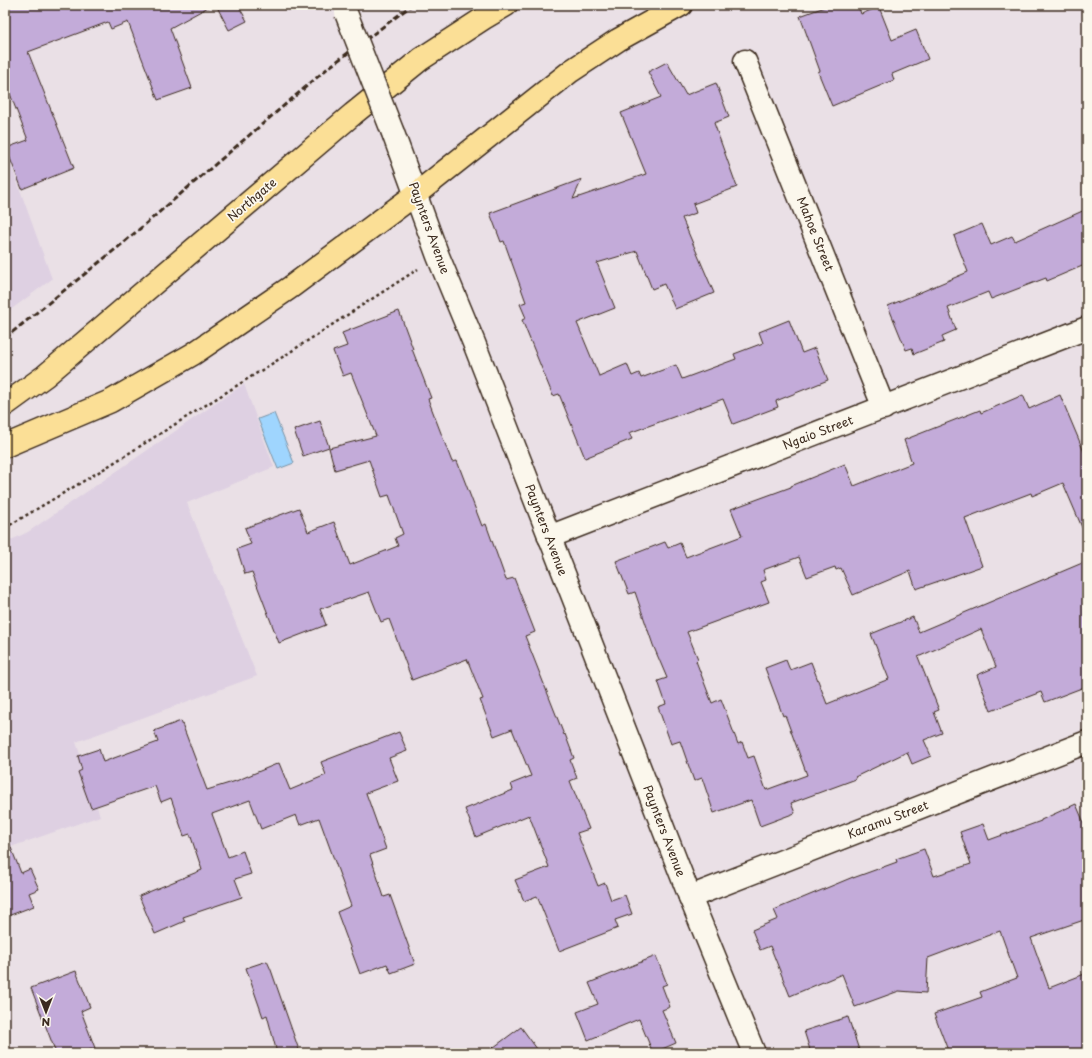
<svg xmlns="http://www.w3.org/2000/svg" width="1092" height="1058" font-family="'Playpen Sans',sans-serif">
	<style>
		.built { fill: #ded0e2 }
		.water { fill: #9fd5fe; stroke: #7791a4 }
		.building { fill: #c3abd9; stroke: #3b2a1e }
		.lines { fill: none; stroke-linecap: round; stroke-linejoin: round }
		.street-casing { stroke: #3b2a1e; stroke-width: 25 }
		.secondary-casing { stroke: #3b2a1e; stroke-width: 25 }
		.highway-casing { stroke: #3b2a1e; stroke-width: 25 }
		.path { stroke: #3b2a1e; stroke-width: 2.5; stroke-dasharray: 3 3; stroke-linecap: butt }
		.street { stroke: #fbf7ec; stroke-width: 22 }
		.secondary { stroke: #fbf7ec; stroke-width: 22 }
		.highway { stroke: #fbdf96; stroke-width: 22 }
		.rail { stroke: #3b2a1e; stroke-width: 3; stroke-dasharray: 6 3; stroke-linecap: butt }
		.secondary-bridge-casing { stroke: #3b2a1e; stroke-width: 25; stroke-linecap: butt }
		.secondary-bridge { stroke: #fbf7ec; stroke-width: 22 }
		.labels { text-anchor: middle; stroke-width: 3.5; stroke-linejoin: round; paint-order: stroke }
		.street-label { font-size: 12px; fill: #3b2a1e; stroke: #fbf7ec }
	</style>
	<rect width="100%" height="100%" fill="#eae0e6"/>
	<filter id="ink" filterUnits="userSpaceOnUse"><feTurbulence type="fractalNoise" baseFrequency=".025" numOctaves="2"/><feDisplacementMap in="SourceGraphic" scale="8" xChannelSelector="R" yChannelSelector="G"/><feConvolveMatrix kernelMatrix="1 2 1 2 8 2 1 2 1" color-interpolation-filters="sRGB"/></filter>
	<g filter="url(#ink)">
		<!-- built -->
		<path class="built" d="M5,148L52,279L5,314Z
			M244,384L274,467L187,503L257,676L76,742L100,816L5,849V543L28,532Z"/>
		<!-- water -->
		<path class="water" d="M274,413L294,463L278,469L258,419Z"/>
		<!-- building -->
		<path class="building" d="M5,5H212L170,28L192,88L158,100L128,22L111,29L108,22L28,52L74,168L22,189L6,148L28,140L5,81Z
			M216,5H238L247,21L229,30Z
			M830,5H858L861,14L879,7L892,40L916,30L928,59L892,74L894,80L832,106L818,72L820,71L800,16Z
			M667,62L686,95L716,83L729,117L714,123L737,187L693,204L696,213L682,218L714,293L675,309L664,284L652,289L637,251L597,263L615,308L577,323L599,376L627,364L632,376L639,373L641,378L676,365L682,379L736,359L734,354L763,343L759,332L789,320L802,353L815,348L828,380L776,401L778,407L733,424L723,399L629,433L632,439L585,458L559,394L553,396L522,320L526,318L520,304L526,302L504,241L501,242L490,213L582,179L573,199L646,174L621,113L661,97L648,72Z
			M1087,209V264L1047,281L1046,278L991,299L988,292L948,308L956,330L942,336L944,342L914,354L912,348L906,350L888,306L968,272L954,236L982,224L991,245L1012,236L1015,241Z
			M399,311L413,349H412L431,398L428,399L452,462L457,461L482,526L486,524L506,580L514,578L535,632L525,636L564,735L565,734L574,758L570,760L577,778L570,781L589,829L577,833L598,886L605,883L611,900L625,895L632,914L615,920L618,928L559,951L537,896L524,901L515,880L549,867L529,815L476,837L465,809L513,790L511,784L531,776L512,729L494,736L480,700L483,699L467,659L412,680L389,619L381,622L369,592L320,609L326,625L279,643L252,572L245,574L237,549L251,544L245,528L299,508L308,532L334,522L350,565L398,546L395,538L403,534L389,495L382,497L369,460L335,470L329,448L376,436L351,373L343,376L333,351L347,346L342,333Z
			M1023,395L1029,409L1060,395L1087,459V539L1063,483L1032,496L1031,493L965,518L982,566L916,589L910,571L853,595L841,568L836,570L835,567L807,577L799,557L763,570L766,580L761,582L769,602L687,632L698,659L696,661L712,703L721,699L738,744L742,742L748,758L754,756L766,790L807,775L785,715L783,716L765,668L786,660L790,670L811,662L827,704L889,679L871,634L913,617L919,632L1087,561V686L1045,702L1041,692L991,711L977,675L996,667L981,629L918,657L939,710L934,712L942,733L924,740L931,756L912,764L907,752L855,777L856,779L791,803L795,813L760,826L751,800L714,813L702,778L694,781L680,741L671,744L658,707L666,704L658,681L667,678L653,645L635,592L629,594L616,561L665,542L668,548L680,543L686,557L742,536L731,509L791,487V486L845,464L854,486L912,463L904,440L980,410L981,413Z
			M320,421L329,447L303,456L294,430Z
			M181,721L207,790L236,781L279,763L290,790L326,775L321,762L399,732L407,751L389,758L398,781L366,793L386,849L370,855L384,897L390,895L415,964L391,973L387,964L360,974L337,912L351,906L319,818L300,825L296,815L261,829L250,800L212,814L228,857L243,851L251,874L235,879L242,897L183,917L185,921L155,934L139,896L202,870L190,834L184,836L171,798L161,802L155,786L91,808L78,772L82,770L78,756L99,749L103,762L158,742L154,731Z
			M1076,804L1087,830V919L1031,938L1049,988L1087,973V1053H949L934,1014L982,997L980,992L1017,978L1000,931L928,958L926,993L899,991L855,1007L842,974L790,996L770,946L760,950L752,930L778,919L774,910L853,877V878L897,862L896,859L924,849L934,876L971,864L960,832L983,824L989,840L1041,821V820Z
			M5,835H6L21,873L30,869L39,889L29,893L34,906L5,917Z
			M656,956L667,984L662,986L670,1007L662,1010L676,1043L653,1053L639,1019L588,1040L577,1012L598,1004L589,983Z
			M267,961L271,970L300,1053H277L267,1015L263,1017L246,968Z
			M76,971L90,1007L81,1011L95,1048L82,1053H56L31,988Z
			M848,1017L860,1053H811L804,1031Z
			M521,1027L540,1053H486Z"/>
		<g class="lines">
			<defs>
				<path id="street" d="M745,61L884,408
					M549,537L1087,328
					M690,897L1087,742"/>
				<path id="secondary" d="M393,133L438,256L474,343L690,897L754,1053"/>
				<path id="highway" d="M5,405L45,376L353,114L421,59L484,18L506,5
					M5,446L111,401L193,354L291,287L416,194L571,71L618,40L681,5"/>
			</defs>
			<!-- street casing -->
			<use href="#street" class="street-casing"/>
			<!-- secondary casing -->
			<use href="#secondary" class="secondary-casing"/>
			<!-- highway casing -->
			<use href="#highway" class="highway-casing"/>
			<!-- path -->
			<path class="path" d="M5,528L102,470L281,358L418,269"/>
			<!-- street -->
			<use href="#street" class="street"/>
			<!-- secondary -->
			<use href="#secondary" class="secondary"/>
			<!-- highway -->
			<use href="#highway" class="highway"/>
			<!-- rail -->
			<path class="rail" d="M5,338L122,244L328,68L412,5"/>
			<defs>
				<path id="secondary-bridge" d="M346,13L393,133"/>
			</defs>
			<!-- secondary-bridge casing -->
			<use href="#secondary-bridge" class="secondary-bridge-casing"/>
			<!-- secondary-bridge -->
			<use href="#secondary-bridge" class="secondary-bridge"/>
		</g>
	</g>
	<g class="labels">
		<!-- street labels -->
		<g class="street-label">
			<text transform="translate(252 200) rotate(-40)" y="4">Northgate</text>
			<text transform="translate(429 228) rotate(70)" y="4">Paynters Avenue</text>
			<text transform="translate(815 234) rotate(68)" y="4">Mahoe Street</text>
			<text transform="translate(818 433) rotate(-21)" y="4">Ngaio Street</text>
			<text transform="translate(546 530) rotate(69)" y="4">Paynters Avenue</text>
			<text transform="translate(888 820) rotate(-21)" y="4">Karamu Street</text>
			<text transform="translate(664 831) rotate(69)" y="4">Paynters Avenue</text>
		</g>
	</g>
	<!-- margin -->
	<rect width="1092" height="1058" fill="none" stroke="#fbf7ec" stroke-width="20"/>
	<rect x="10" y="10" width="1072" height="1038" fill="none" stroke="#3b2a1e" stroke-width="1.5" filter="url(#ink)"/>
	<!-- north arrow -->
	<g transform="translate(46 1012) rotate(180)" stroke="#fbf7ec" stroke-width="3" paint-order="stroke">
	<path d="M0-3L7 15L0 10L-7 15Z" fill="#3b2a1e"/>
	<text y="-6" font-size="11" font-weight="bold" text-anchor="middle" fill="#3b2a1e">N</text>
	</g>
</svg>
